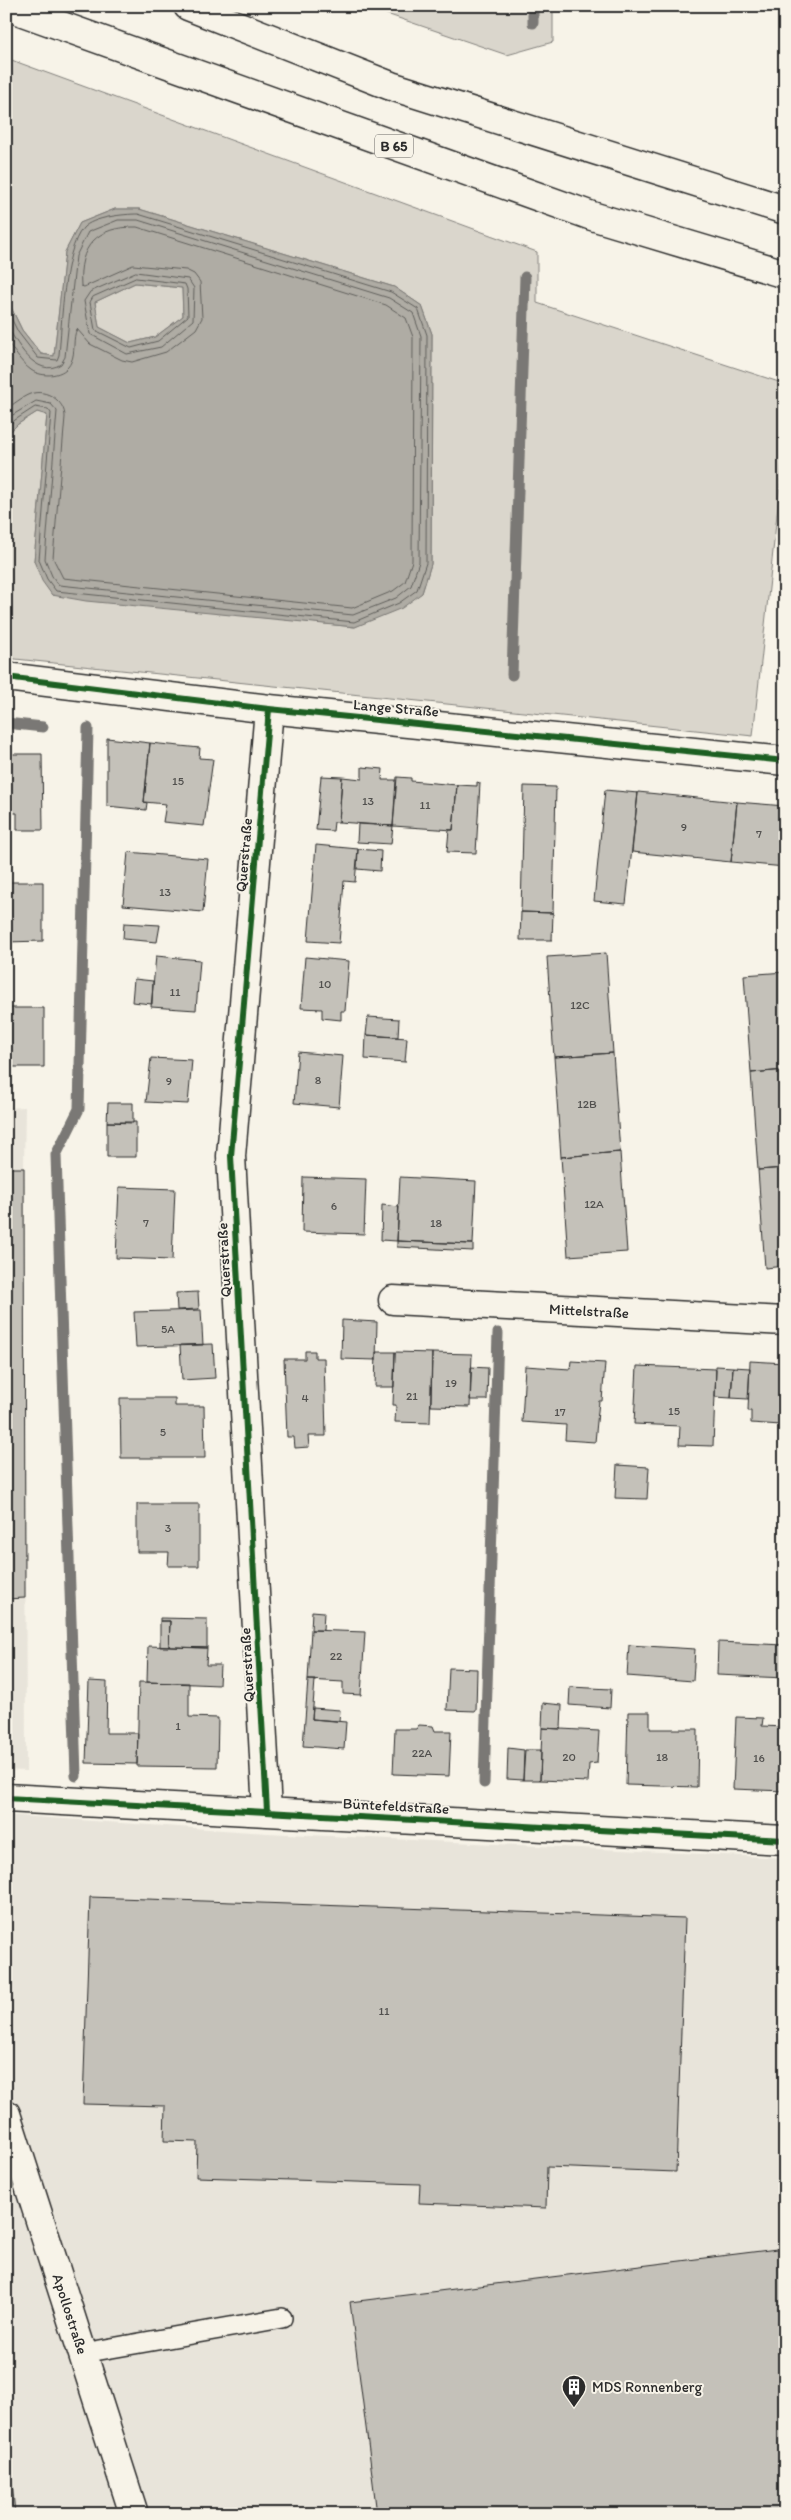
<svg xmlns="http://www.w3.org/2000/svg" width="791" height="2520" font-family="Itim,sans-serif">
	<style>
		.built { fill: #e8e4da }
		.green { fill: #dad6cc; stroke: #82807c }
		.water { fill: #afaca4; stroke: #7a7874; fill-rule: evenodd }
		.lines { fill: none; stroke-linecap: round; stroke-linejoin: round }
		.shore { stroke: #605f5b; stroke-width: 1 }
		.stream { stroke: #7a7874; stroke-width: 11 }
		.building { fill: #c4c1b9; stroke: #2b2b2b }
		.service-casing { stroke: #2b2b2b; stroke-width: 22 }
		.minor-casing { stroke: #2b2b2b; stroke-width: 31 }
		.trunk-casing { stroke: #2b2b2b; stroke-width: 31 }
		.service { stroke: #f7f3e8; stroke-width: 19 }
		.minor { stroke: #f7f3e8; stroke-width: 28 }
		.trunk { stroke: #f7f3e8; stroke-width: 28 }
		.cycleway-casing { stroke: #f7f3e8; stroke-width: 9 }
		.cycleway { stroke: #1b5e20; stroke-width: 6 }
		.labels { text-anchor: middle; stroke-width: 4; stroke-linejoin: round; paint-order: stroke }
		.number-label { font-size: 12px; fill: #51504e }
		.shield { fill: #f7f3e8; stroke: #686764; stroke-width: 1 }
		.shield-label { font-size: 14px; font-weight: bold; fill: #2b2b2b }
		.street-label { font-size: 15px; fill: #2b2b2b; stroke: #f7f3e8 }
		.poi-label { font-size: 15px; fill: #2b2b2b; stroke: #f7f3e8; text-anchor: start }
	</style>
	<rect width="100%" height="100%" fill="#f7f3e8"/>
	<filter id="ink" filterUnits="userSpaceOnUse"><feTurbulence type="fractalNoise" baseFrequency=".02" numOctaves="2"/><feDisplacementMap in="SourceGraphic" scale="10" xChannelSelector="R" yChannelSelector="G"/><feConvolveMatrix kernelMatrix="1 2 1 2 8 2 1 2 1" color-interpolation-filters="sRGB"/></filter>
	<g filter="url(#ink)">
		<!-- built -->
		<path class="built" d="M25,1107L24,1168L26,1771L6,1770V1108Z
			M6,1815L267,1833L785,1858V2514H6Z"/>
		<!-- green -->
		<path class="green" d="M363,6H553V42L507,55Z
			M6,58L537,252V303L785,384V440L753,736L6,658V436L18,424L37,412L47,414L34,561L52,595L355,627L422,593L431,564L432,334L422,306L394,287L139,209H115L80,223L65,252L54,356L41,354L22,330L6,297Z
			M135,283L182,288L183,316L155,337L130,343L99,327L95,302Z"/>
		<!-- water -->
		<path class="water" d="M115,209H139L394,287L422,306L432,334L431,564L422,593L402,608L355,627L86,601L52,595L42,581L34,561L47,415L37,412L18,424L6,436V297L22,330L41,354L54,356L65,252L80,223ZM135,283L182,288L183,316L155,337L130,343L99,327L95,302Z"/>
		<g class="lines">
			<!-- shore -->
			<path class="shore" d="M136,272L188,279L194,288L193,320L161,347L127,354L90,334L84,301L90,292Z
				M136,278L185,284L187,289L188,316L158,341L131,348L95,330L90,302L93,297Z
				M6,308L18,332L38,358L57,360L59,355C62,324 63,251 83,228C93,217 124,214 138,214L391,292L418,309L427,335L426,563L417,590L399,603L354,622L56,591L47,579L39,560L51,413L48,409L35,407L15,420L6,428
				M6,323C15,341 36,380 61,364L65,357L76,256L88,232L118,220H138L389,298L413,313L421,336L419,562L411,586L396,598L353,615L59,585L52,576L45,559L57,411L51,404L36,401L6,419
				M6,340C13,349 21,363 31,370C42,378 65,377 71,362C76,352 72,338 77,329L90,344L122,360L132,362L166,352L196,329L202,318L200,282L194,274L186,270L133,265L84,287L81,286C78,246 97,226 137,227L386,305L406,318L413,337L412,561L405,582L393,591L352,608L63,578L53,558L65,417C65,401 46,388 30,394C22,397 14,404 6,409"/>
			<!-- stream -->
			<path class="stream" d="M533,23V6
				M512,675L525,277
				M6,723L43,727
				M76,1776L56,1155L79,1109L88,728
				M484,1783L498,1333"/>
		</g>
		<!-- building -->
		<path class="building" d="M107,738L150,743L144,802L147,803L146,810L107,806Z
			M150,743L200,748L199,758L213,759L204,826L163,822L166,804L144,802Z
			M6,754H42L43,830H17V813H6Z
			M362,767L383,769L382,780H396L393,826L339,822L342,777L362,779Z
			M321,776L342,777L339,822H334L333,831L316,830Z
			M397,777L411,778V781L457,785L453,830L393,826Z
			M477,782L480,783L476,853L447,852L449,830H453L457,785L477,786Z
			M524,786L556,787L553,913L521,912Z
			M605,790L638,793L626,904L594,901Z
			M638,792L737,802L731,862L632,852Z
			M737,802L785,806V867L731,862Z
			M358,824L393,826L391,844L357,842Z
			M316,845L358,849L355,882L344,881L339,943L308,941Z
			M358,849L381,851L380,871L357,869Z
			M128,852L208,859L203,912L123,905Z
			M6,882H43V941L6,942Z
			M521,912L553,913L552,940H520Z
			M124,923L160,925L157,942L123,939Z
			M606,953L613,1053L554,1057L547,957Z
			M156,956L200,960L196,1010L151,1007Z
			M305,957L349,961L345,1011H341V1020L322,1018V1009L301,1008Z
			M785,972V1070L751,1073L744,975Z
			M134,979L153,981L152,1004L132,1002Z
			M6,1008H44V1067H6Z
			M368,1017L399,1019L398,1037L366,1035Z
			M366,1035L407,1038L405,1062L365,1059Z
			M298,1052L343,1056L339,1107L294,1103Z
			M613,1053L620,1152L561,1157L554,1057Z
			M151,1058L192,1060L188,1104L146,1102Z
			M785,1070V1168L758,1170L751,1073Z
			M108,1103H133V1123L107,1122Z
			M107,1122H136V1157H107Z
			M620,1152L627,1252L568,1256L561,1157Z
			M6,1168H24L25,1598L6,1599Z
			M785,1168V1266L765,1268L758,1170Z
			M303,1177L366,1179L364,1234L302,1232Z
			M400,1177L476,1181L473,1244L397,1241Z
			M119,1187L175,1189L172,1260L116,1258Z
			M382,1205L399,1207L397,1241L381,1240Z
			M397,1241L470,1244H473V1251L397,1247Z
			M198,1292L199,1309L177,1310L176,1293Z
			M201,1310L203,1345L136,1347L134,1312Z
			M342,1320L377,1322L376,1360L341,1359Z
			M213,1344L215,1378L182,1380L180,1345Z
			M305,1351H315V1358H324L326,1436H308L309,1447L295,1448L294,1437H287L284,1359H305Z
			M376,1352H395L394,1387H375Z
			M395,1352L432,1353L430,1423L395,1422L396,1405H393Z
			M432,1353L472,1354L470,1407L431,1406Z
			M571,1361L605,1363L602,1401H599L595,1442L565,1440L566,1425L522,1422L525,1366L570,1369Z
			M750,1361L785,1363V1413H782L781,1425L751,1423V1411H748Z
			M637,1366L716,1369L713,1446L679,1445L680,1426L634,1424Z
			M716,1366L733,1367L731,1398L715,1397Z
			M471,1367L488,1368L487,1400H470Z
			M733,1367L750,1368L748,1399L731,1398Z
			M120,1398H175V1406H204L205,1458H121Z
			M617,1465L649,1467L647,1499L615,1498Z
			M137,1504H199V1566H168L169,1552H137Z
			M312,1611L324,1612L323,1630H311Z
			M160,1618L207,1619V1648L169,1647L170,1621H160Z
			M160,1621H170L169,1647H160Z
			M311,1630L365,1632L361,1695L343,1694V1682L308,1680Z
			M718,1642L785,1645V1678L717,1675Z
			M629,1645L695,1649L693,1681L627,1676Z
			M148,1646L207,1648L206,1665H220L219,1685L147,1682Z
			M449,1668L477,1669L476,1711L447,1710Z
			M308,1680H315L312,1719L346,1722L344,1749L303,1746Z
			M89,1681L107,1682L106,1733H138L137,1764L86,1763Z
			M139,1682L189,1683V1717L218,1718L217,1767L137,1766Z
			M570,1687L611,1689L610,1708L569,1705Z
			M543,1703L562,1705L561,1729L542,1728Z
			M313,1708L340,1710L339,1721L312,1719Z
			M628,1712H650V1729H698L697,1787L626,1785Z
			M736,1717L763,1718L762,1726L785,1727V1791L733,1789Z
			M419,1725L433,1726L435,1731H451L449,1776L393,1774L395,1729H416Z
			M542,1728L599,1731L597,1763L589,1764L588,1782L540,1780Z
			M508,1748L524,1750L523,1780L507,1779Z
			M525,1750H541L540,1780H523Z
			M90,1897L685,1918L676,2172L547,2167L546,2208L419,2203L420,2184L196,2177L197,2142L164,2141L165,2106L83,2104Z
			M785,2248V2514H377L350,2302Z
			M6,2459H10L15,2514H6Z"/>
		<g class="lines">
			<defs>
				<path id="service" d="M83,2353L282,2318"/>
				<path id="minor" d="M6,677L269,709L785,761
					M393,1300L785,1321
					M6,1798L785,1840
					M267,1811L231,1156L269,709
					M6,2114L134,2514"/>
				<path id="trunk" d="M6,6L592,216L785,274
					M188,6L391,86L785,210"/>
			</defs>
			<!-- service casing -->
			<use href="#service" class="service-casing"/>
			<!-- minor casing -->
			<use href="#minor" class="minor-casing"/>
			<!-- trunk casing -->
			<use href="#trunk" class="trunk-casing"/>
			<!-- service -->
			<use href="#service" class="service"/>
			<!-- minor -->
			<use href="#minor" class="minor"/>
			<!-- trunk -->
			<use href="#trunk" class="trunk"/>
			<defs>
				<path id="cycleway" d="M6,677L269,709L785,761
					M6,1798L785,1840
					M267,1811L231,1156L269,709"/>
			</defs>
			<!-- cycleway casing -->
			<use href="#cycleway" class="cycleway-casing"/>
			<!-- cycleway -->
			<use href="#cycleway" class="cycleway"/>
		</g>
	</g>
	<!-- icons -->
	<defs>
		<symbol id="building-pin" viewBox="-11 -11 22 30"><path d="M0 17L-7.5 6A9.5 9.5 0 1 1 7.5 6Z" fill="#2b2b2b" stroke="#f7f3e8"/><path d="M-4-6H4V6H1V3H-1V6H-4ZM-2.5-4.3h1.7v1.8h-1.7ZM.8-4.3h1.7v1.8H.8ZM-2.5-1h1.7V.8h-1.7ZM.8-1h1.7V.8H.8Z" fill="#fff"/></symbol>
	</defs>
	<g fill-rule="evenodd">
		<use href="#building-pin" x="560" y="2373" width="28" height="38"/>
	</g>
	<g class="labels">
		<!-- number labels -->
		<g class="number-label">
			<text x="178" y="785">15</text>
			<text x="368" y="805">13</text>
			<text x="425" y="809">11</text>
			<text x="684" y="831">9</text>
			<text x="759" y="838">7</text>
			<text x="165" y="896">13</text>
			<text x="325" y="988">10</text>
			<text x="175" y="996">11</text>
			<text x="580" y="1009">12C</text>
			<text x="318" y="1084">8</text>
			<text x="169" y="1085">9</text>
			<text x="587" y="1108">12B</text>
			<text x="594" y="1208">12A</text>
			<text x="334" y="1210">6</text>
			<text x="146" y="1227">7</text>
			<text x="436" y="1227">18</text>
			<text x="168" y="1333">5A</text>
			<text x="451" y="1387">19</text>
			<text x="412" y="1400">21</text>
			<text x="305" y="1402">4</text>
			<text x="674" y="1415">15</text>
			<text x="560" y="1416">17</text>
			<text x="163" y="1436">5</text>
			<text x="168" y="1532">3</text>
			<text x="336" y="1660">22</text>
			<text x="178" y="1730">1</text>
			<text x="422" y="1757">22A</text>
			<text x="569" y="1761">20</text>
			<text x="662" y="1761">18</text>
			<text x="759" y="1762">16</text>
			<text x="384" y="2015">11</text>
		</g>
		<!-- shield labels -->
		<rect class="shield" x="375" y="134.5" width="38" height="23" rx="4"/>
		<g class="shield-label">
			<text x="394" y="151">B 65</text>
		</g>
		<!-- street labels -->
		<g class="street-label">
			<text transform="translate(396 708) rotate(5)" y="5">Lange Straße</text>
			<text transform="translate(244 855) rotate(-85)" y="5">Querstraße</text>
			<text transform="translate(224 1260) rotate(-93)" y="5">Querstraße</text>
			<text transform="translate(589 1311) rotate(3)" y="5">Mittelstraße</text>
			<text transform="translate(247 1665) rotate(-93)" y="5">Querstraße</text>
			<text transform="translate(396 1806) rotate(3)" y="5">Büntefeldstraße</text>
			<text transform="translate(70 2314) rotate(72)" y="5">Apollostraße</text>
		</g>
		<!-- poi labels -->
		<g class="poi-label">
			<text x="592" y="2392">MDS Ronnenberg</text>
		</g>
	</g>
	<!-- margin -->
	<rect width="791" height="2520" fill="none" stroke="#f7f3e8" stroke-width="25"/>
	<rect x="12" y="12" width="766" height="2495" fill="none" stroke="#2b2b2b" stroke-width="2" filter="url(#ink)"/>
</svg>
